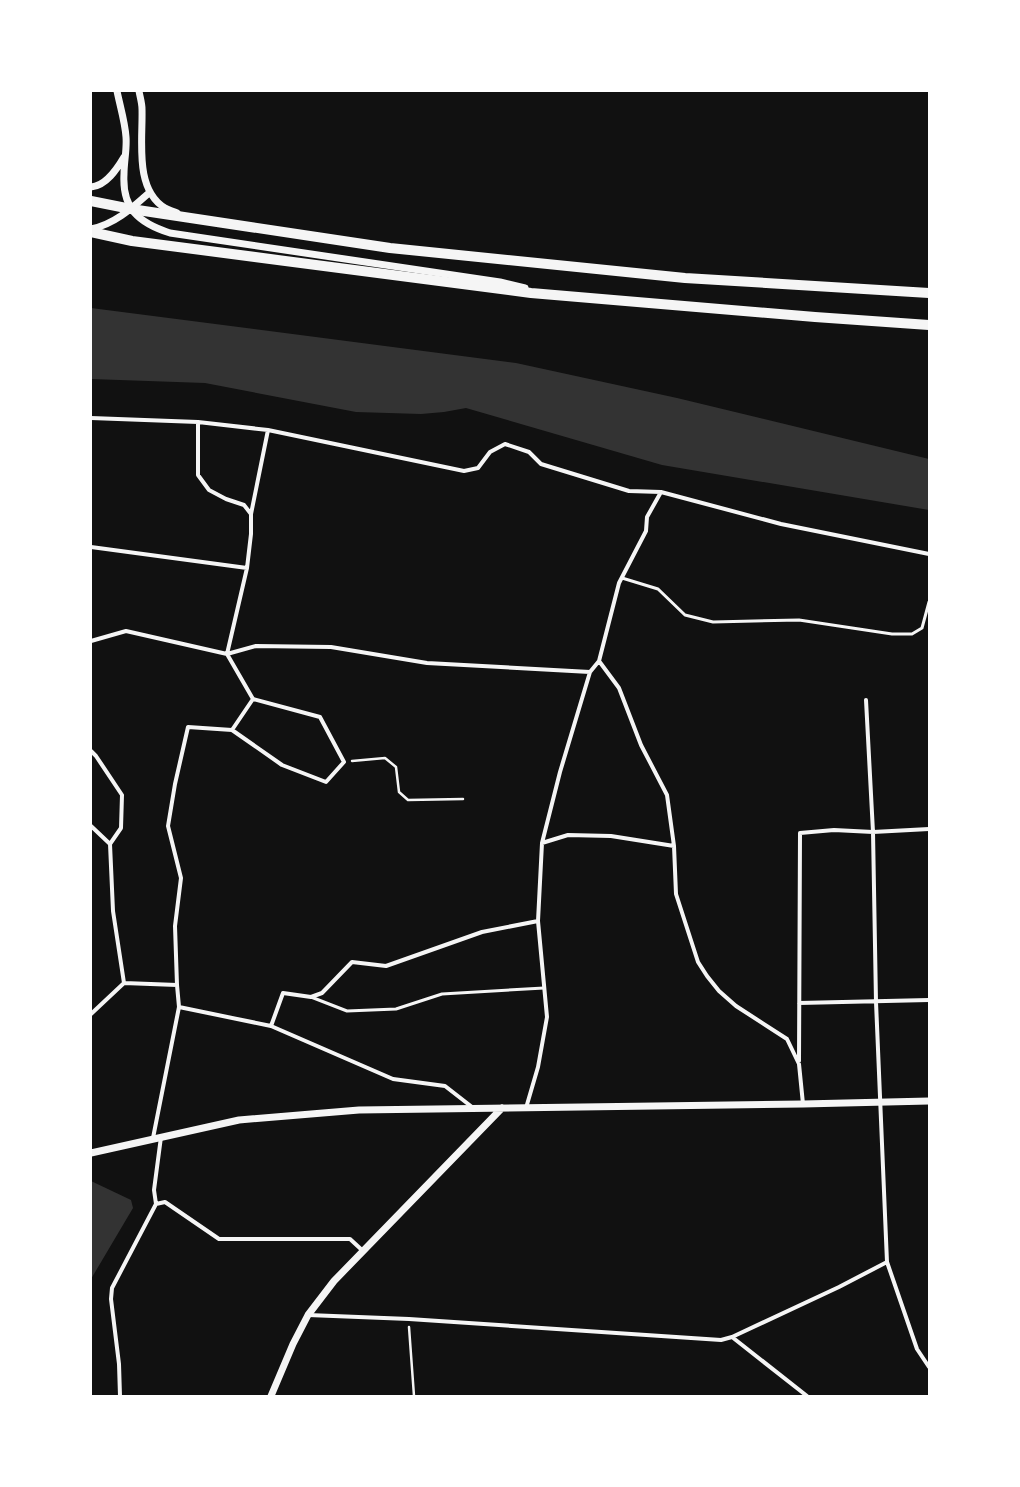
<svg xmlns="http://www.w3.org/2000/svg" width="1020" height="1487" font-family="Inter,sans-serif">
	<style>
		.water { fill: #333 }
		.lines { fill: none; stroke-linecap: round; stroke-linejoin: round }
		.path { stroke: #f5f5f5; stroke-width: 2.5 }
		.service { stroke: #f5f5f5; stroke-width: 3 }
		.minor { stroke: #f5f5f5; stroke-width: 4 }
		.tertiary { stroke: #f5f5f5; stroke-width: 7 }
		.primary { stroke: #f5f5f5; stroke-width: 10 }
	</style>
	<rect width="100%" height="100%" fill="#111"/>
	<!-- water -->
	<path class="water" d="M91,308L516,363L677,398L929,459V510L662,465L466,408L444,412L421,414L356,412L205,383L91,379Z
		M91,1181L131,1200L133,1208L91,1279Z"/>
	<g class="lines">
		<!-- path -->
		<path class="path" d="M352,761L385,758L396,767L399,792L408,800L463,799
			M409,1327L414,1396"/>
		<!-- service -->
		<path class="service" d="M622,578L658,589L685,615L713,622L799,620L892,634H912L922,628L929,602
			M311,997L347,1011L396,1009L442,994L544,988"/>
		<!-- minor -->
		<path class="minor" d="M91,418L198,422L268,430L464,471L478,468L490,452L505,444L529,452L541,464L629,491L661,492L781,524L929,554
			M251,514L268,430
			M91,547L247,568
			M91,641L126,631L227,654L256,646L331,647L427,663L590,672
			M599,661L619,688L641,745L667,795L674,846L676,894L698,962L707,976L719,991L736,1006L787,1039L799,1064L803,1104
			M866,700L873,832L876,1002L887,1262L917,1349L929,1367
			M232,730L253,699
			M91,751L96,756L122,795L121,828L110,844
			M91,826L110,844L113,911L124,983
			M542,843L568,835L611,836L674,846
			M177,985L175,926L181,878L168,826L175,784L188,727L232,730L282,765L326,782L344,762L320,717L253,699L227,654L247,568L251,534V514L244,505L226,499L209,490L198,475V422
			M799,1003L929,1000
			M179,1007L271,1026L393,1079L445,1086L472,1107
			M91,1014L124,983L177,985L179,1007L153,1138
			M271,1026L283,993L311,997L322,993L352,962L386,966L482,932L538,921
			M799,1061L800,833L834,830L873,832L929,829
			M526,1108L538,1067L547,1017L538,921L542,843L560,772L590,672L599,661L619,583L646,531L647,517L661,492
			M156,1204L165,1202L219,1239H350L363,1251
			M308,1315L409,1319L721,1340L732,1337L839,1287L887,1262
			M732,1337L807,1396
			M120,1396L119,1364L111,1299L112,1288L156,1204L154,1190L161,1137"/>
		<!-- tertiary -->
		<path class="tertiary" d="M117,91C120,106 125,122 126,137C127,149 124,162 124,174C122,209 139,223 170,233L500,282L525,288
			M139,91C140,97 142,103 142,109C143,140 134,189 165,208C168,210 173,211 177,213
			M91,187C106,186 117,169 124,157
			M91,229C115,224 132,208 150,192
			M91,1153L239,1120L359,1110L803,1104L929,1101
			M271,1396L293,1344L308,1315L334,1281L502,1108"/>
		<!-- primary -->
		<path class="primary" d="M91,201L131,209L390,248L685,278L929,293
			M91,232L132,241L531,293L815,317L929,325"/>
	</g>
	<!-- border -->
	<rect width="1020" height="1487" fill="none" stroke="#ffffff" stroke-width="184"/>
</svg>
